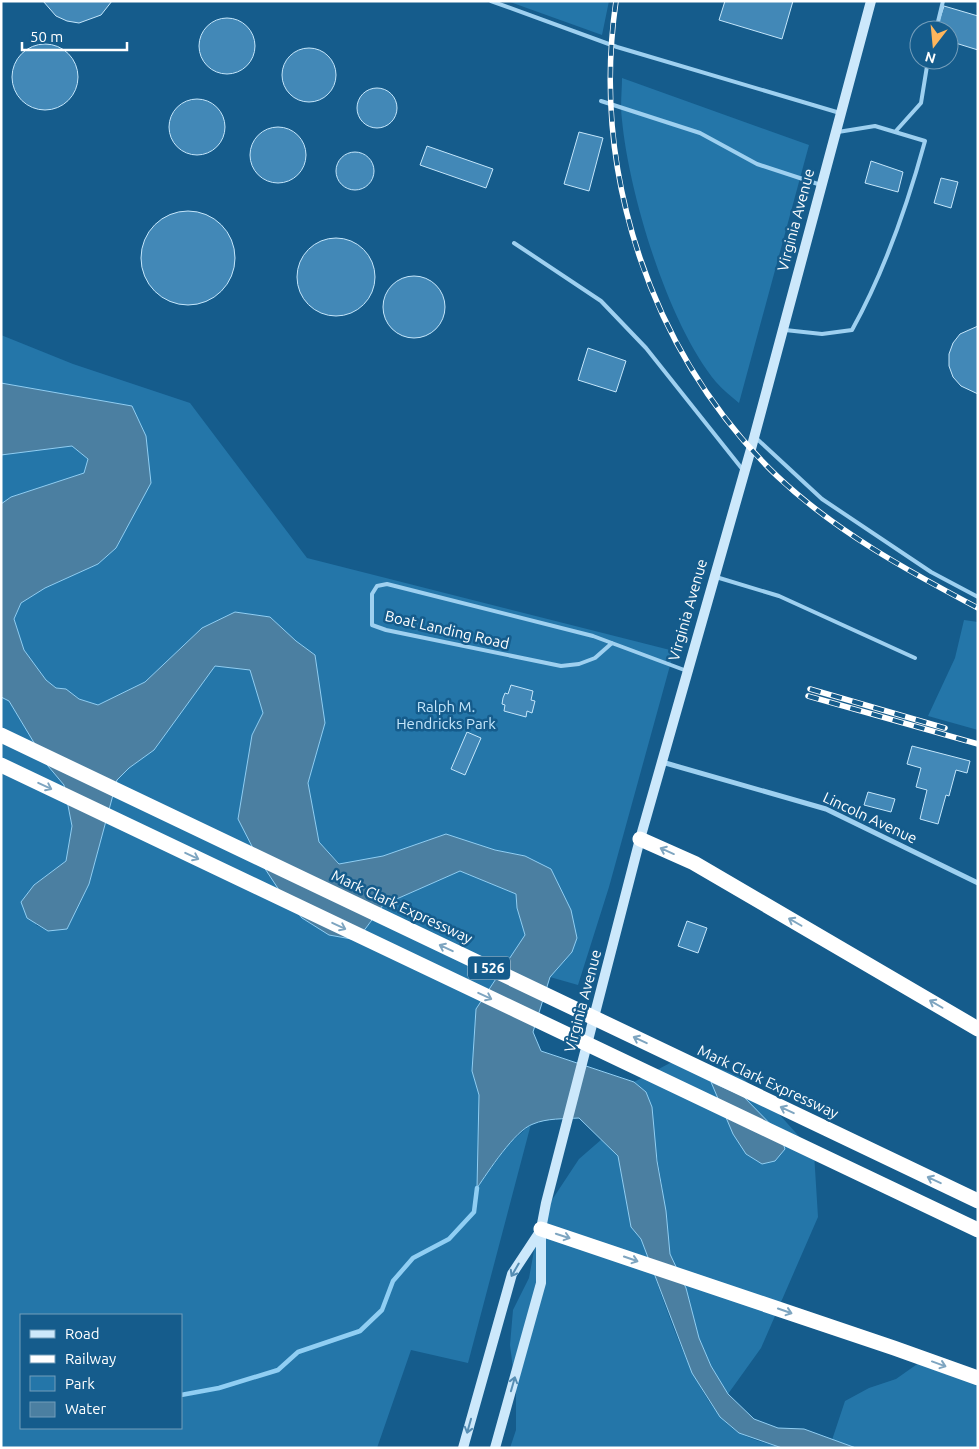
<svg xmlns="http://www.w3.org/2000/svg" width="979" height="1449" font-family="Ubuntu,sans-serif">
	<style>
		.green { fill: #2476a9; fill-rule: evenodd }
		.water { fill: #4b7fa1; stroke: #90cef3 }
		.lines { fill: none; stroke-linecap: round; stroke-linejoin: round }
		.stream { stroke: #90cef3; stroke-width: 4.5 }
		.building { fill: #4288b7; stroke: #c4e6fb }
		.lane { stroke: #9ed0f0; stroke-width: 4 }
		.street { stroke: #9ed0f0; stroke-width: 5 }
		.secondary { stroke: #cce8fb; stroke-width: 10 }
		.highway { stroke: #fff; stroke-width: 15 }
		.rail-casing { stroke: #fff; stroke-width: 5.5 }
		.rail { stroke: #155c8c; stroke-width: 4; stroke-dasharray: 11; stroke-linecap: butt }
		.oneway { stroke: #7ea5c0 }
		.oneway2 { stroke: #558db3 }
		.labels { text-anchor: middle; stroke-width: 5; stroke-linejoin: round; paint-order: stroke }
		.shield { fill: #155c8c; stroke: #b9cedc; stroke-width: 1 }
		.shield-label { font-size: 14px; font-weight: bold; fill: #fff }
		.street-label { font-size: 15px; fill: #fff; stroke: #155c8c }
		.park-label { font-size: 15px; fill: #c4e6fb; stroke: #155c8c }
	</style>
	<rect width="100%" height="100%" fill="#155c8c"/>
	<!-- green -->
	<path class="green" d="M507,1H609L602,35Z
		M622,78L809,145L739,403C731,396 723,390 716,382C668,324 629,194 622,120C620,106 622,91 622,78Z
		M1,335L73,364L190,403L307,558L674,651L609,887L578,985L550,977L561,964L525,856L495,850L446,834L383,856L340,864L319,842L308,783L325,723L315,655L296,641L270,617L235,612L202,628L145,682L98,705L79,699L65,689L56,688L46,680L24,650L14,619L21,603L45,588L98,564L116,548L128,523L132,406L1,383Z
		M72,446L88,459L84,473L11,497L1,504V455Z
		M964,620L978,622V730L928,716L955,658Z
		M215,666L250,670L263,713L252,735L238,819L357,940L383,905L460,871L516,894L517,908L525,935L476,1009L472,1071L479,1095L477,1187L509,1144L531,1124L468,1363L411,1350L377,1448H1V697L9,701L48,766L64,785L72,826L66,861L34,885L36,925L48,931L67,929L89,884L117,780L129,768L154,749ZM21,1315H181V1428H21Z
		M700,1061L742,1077L778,1113L814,1153L818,1217L761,1348L728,1394L711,1366L699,1338L686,1288L670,1254L662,1186L646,1092L634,1082L670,1063Z
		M602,1139L618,1156L631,1227L641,1239C662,1291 692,1403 738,1432C750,1440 768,1443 782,1448H510L516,1430V1393L510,1345L513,1310L529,1278L540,1218L579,1159Z
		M923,1360L978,1384V1448H856L832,1440L845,1401L869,1388L896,1379Z"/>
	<!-- water -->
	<path class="water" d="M1,383L132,406L146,436L151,483L116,548L98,564L45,588L21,603L14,619L24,650L46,680L56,688L66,689L79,699L98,705L145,682L202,628L235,612L270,617L296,641L315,655L325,723L308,783L319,842L339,864L383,856L446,834L495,850L525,856L551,869L571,910L577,938L572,952L550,977L533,1032L541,1051L634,1082L646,1092L652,1107L657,1161L666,1211L670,1254L686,1288L699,1338L711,1366L728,1394L754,1419L778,1428L804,1429L856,1448H782L739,1433L720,1417L692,1373L641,1239L631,1227L618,1156L579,1118C564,1119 547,1118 533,1124C515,1130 488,1172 477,1188L479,1095L472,1071L476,1009L525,935L517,908L516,894L460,871L383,905L357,940L329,935L302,918L279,890L258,858L238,819L252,735L263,713L250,670L215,666L154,750L129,768L117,780L89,884L67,929L48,931L27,918L21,902L34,885L66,861L72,826L64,785L48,766L9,701L1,697V504L11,497L84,473L88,459L72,446L1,455Z
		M711,1082L743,1096L780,1134L785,1149L775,1161L762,1164L746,1154L733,1134Z"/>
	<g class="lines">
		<!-- stream -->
		<path class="stream" d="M181,1395L219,1388L278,1370L298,1352L360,1331L382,1310L393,1281L413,1258L449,1239L474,1212L477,1188"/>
	</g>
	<!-- building -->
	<path class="building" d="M43,1H112L101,15L79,23L67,21L56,16Z
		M725,1H793L782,39L719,20Z
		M944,6L978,16V50L949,41V30H936Z
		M199 46a28 28 0 1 1 56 0a28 28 0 1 1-56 0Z
		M12 77a33 33 0 1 1 66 0a33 33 0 1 1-66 0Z
		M282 75a27 27 0 1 1 54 0a27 27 0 1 1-54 0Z
		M357 108a20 20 0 1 1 40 0a20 20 0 1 1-40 0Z
		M169 127a28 28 0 1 1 56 0a28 28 0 1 1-56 0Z
		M250 155a28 28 0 1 1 56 0a28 28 0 1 1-56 0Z
		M579,132L603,138L589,191L564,184Z
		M427,146L493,169L486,188L420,165Z
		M336 171a19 19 0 1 1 38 0a19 19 0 1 1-38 0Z
		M871,161L903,172L898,192L865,183Z
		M941,178L958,182L951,208L934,203Z
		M141 258a47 47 0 1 1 94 0a47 47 0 1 1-94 0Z
		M297 277a39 39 0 1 1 78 0a39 39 0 1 1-78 0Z
		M383 307a31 31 0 1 1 62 0a31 31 0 1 1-62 0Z
		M978,326V394L961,386L953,377L949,366V354L953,343L960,334Z
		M588,348L626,361L616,392L578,380Z
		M511,685L533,691L531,700L535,701L532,713L527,711L526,717L504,711L505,705L502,704L503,698L505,693L508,694Z
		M467,732L481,738L465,775L451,769Z
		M912,746L970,761L967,773L956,770L949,796L946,795L938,824L920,819L927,790L916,787L921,768L907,764Z
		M868,792L895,799L891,812L864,805Z
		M687,921L707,928L698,953L678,946Z"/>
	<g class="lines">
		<!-- lane -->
		<path class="lane" d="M491,1L617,47L840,113
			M936,30L943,1
			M601,101L700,133L757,164L821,185
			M838,132L875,126L895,132L921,103L928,60
			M514,243L601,301L646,348L743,470
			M785,330L822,334L852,330C883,274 908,203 925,141L895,132
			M756,438L822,499L931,572L978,597
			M716,577L779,596L915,658
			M612,643L595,658L579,664L561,666L386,630L372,625V594L377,586L387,584L593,636L687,671"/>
		<!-- street -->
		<path class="street" d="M662,762L826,809L978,883"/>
		<!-- secondary -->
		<path class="secondary" d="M463,1448L512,1274L541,1230
			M495,1448L541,1283V1229L546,1203L640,839L751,449L871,1"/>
		<!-- highway -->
		<path class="highway" d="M1,735L978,1201
			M1,765L978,1230
			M640,839L694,863L978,1029
			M541,1229L894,1348L978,1378"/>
		<defs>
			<path id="rail" d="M616,1C591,174 651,354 777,476C835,531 908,571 978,608
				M810,689L945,728
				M808,696L978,744"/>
		</defs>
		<!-- rail casing -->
		<use href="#rail" class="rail-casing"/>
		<!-- rail -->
		<use href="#rail" class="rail"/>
	</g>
	<!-- one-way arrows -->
	<defs><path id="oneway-shaft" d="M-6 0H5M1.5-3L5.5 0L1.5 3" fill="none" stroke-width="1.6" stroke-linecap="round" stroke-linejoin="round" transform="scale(1.25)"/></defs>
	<g class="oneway">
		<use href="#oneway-shaft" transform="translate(45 786) rotate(25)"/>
		<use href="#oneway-shaft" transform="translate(667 851) rotate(-156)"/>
		<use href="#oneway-shaft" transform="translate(192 856) rotate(25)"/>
		<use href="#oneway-shaft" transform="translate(795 922) rotate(-150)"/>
		<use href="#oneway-shaft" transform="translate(339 926) rotate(25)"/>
		<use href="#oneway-shaft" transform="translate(446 948) rotate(-155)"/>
		<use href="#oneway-shaft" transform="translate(485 996) rotate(25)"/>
		<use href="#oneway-shaft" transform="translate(936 1004) rotate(-150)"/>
		<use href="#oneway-shaft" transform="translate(640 1040) rotate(-155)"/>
		<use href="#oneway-shaft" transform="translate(787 1110) rotate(-155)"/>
		<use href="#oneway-shaft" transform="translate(934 1180) rotate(-155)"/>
		<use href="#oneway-shaft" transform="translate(563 1236) rotate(18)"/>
		<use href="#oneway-shaft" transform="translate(631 1259) rotate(19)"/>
		<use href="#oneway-shaft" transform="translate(785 1311) rotate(19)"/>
		<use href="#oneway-shaft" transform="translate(939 1364) rotate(20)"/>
	</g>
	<g class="oneway2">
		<use href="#oneway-shaft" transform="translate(515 1270) rotate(120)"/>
		<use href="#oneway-shaft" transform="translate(513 1384) rotate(-74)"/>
		<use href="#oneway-shaft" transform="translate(469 1426) rotate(106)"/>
	</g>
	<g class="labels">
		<!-- shield labels -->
		<rect class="shield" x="468" y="956.5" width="42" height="23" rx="4"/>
		<g class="shield-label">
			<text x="489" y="973">I 526</text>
		</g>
		<!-- street labels -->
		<g class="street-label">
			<text transform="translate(796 220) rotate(-75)" y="5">Virginia Avenue</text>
			<text transform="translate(688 610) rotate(-74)" y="5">Virginia Avenue</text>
			<text transform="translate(447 630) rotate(13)" y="5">Boat Landing Road</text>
			<text transform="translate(870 818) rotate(25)" y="5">Lincoln Avenue</text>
			<text transform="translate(402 907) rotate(25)" y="5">Mark Clark Expressway</text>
			<text transform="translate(583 1001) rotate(-75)" y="5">Virginia Avenue</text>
			<text transform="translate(768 1082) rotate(25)" y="5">Mark Clark Expressway</text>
		</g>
		<!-- park labels -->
		<g class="park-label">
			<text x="446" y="712">Ralph M.<tspan x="446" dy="17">Hendricks Park</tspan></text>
		</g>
	</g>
	<!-- border -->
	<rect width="979" height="1449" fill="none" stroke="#ffffff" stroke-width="5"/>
	<!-- legend -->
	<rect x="20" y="1314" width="162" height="115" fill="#155c8c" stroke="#739dba"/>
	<rect x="30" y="1330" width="25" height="8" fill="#cce8fb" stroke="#739dba"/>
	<text x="65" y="1339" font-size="15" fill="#ffffff">Road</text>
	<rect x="30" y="1355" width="25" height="8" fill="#ffffff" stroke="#739dba"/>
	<text x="65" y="1364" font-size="15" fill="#ffffff">Railway</text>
	<rect x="30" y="1376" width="25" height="15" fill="#2476a9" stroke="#739dba"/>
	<text x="65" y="1389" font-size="15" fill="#ffffff">Park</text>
	<rect x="30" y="1402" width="25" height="15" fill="#4b7fa1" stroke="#739dba"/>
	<text x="65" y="1414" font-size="15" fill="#ffffff">Water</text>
	<!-- north arrow -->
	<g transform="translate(934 45) rotate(196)"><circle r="24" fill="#155c8c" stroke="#739dba"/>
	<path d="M0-4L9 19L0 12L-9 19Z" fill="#ffb65c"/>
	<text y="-8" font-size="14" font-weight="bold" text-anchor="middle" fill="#ffffff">N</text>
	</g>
	<!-- scale -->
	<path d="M22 42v8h105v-8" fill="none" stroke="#ffffff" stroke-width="2.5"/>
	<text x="30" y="42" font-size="15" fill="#ffffff" stroke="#155c8c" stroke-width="4" paint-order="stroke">50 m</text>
</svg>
